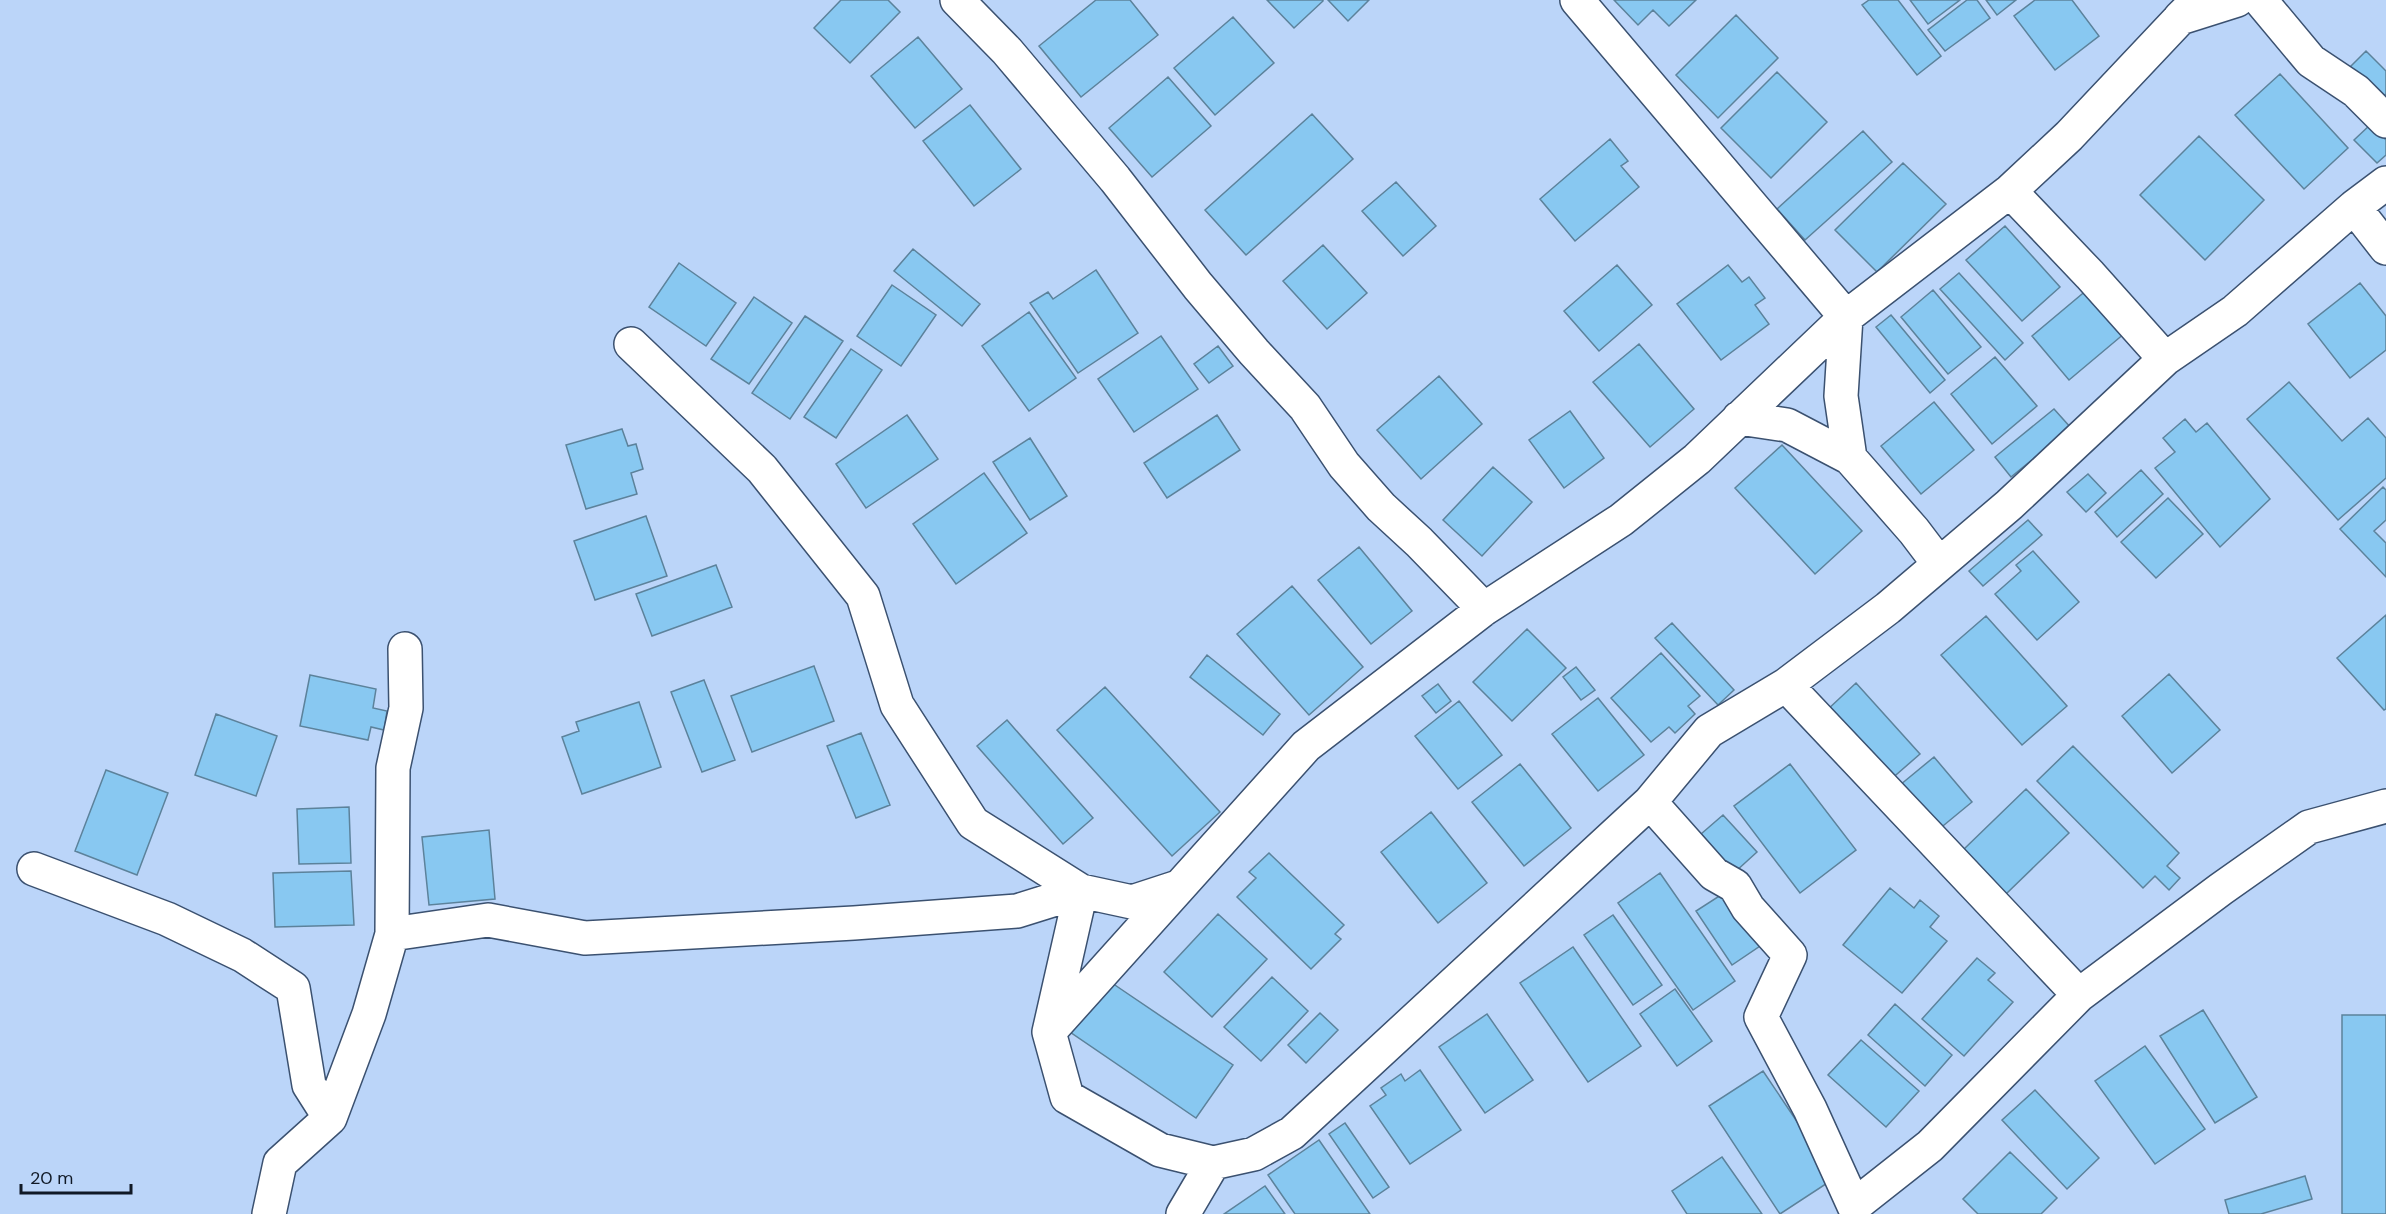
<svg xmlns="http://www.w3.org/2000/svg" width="2386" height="1214" font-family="'DM Sans',sans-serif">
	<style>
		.building { fill: #88c8f1; stroke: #5c829b; stroke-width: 1.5 }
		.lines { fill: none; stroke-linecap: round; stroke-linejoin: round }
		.minor-casing { stroke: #3b5170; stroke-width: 36 }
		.minor { stroke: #fff; stroke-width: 33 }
	</style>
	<rect width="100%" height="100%" fill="#bbd5f9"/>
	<!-- building -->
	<path class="building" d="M841,0H888L900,12L850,63L814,28Z
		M1096,0H1130L1158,35L1081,97L1039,46Z
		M1267,0H1323V1L1294,28Z
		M1328,0H1369L1348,21Z
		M1614,0H1696L1669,26L1653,10L1638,25Z
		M1869,0H1898L1941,56L1917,75L1862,5Z
		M1910,0H1960L1928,24Z
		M1967,0H1977L1990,18L1945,51L1928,30Z
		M1986,0H2016L1997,15Z
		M2035,0H2072L2099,36L2055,70L2014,16Z
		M1736,15L1778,58L1718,118L1676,75Z
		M1233,17L1274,63L1215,115L1174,68Z
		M918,37L962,89L915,128L871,76Z
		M2366,51L2386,71V94L2377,102L2346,71Z
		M1777,72L1827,122L1771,178L1721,128Z
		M2280,74L2348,148L2304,189L2235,115Z
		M1168,77L1211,126L1152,177L1109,128Z
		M970,105L1021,169L974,206L923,141Z
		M1312,114L1353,159L1246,255L1205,210Z
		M2371,124L2386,140V155L2377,163L2354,140Z
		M1863,131L1892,162L1805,240L1777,209Z
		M2199,136L2264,200L2205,260L2140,195Z
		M1610,139L1628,161L1621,166L1639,187L1575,241L1540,199Z
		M1903,163L1946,204L1877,272L1835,230Z
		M1396,182L1436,226L1403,256L1362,211Z
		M2005,226L2060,287L2022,321L1966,260Z
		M1323,245L1367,293L1327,329L1283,281Z
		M913,249L980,304L962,326L894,271Z
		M679,263L736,303L706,346L649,307Z
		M1617,265L1652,305L1599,351L1564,311Z
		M1728,265L1742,282L1749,277L1765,298L1755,305L1769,324L1721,360L1677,304Z
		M1096,270L1138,333L1078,373L1030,303L1048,292L1053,299Z
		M1959,273L2023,343L2005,360L1940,289Z
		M2360,283L2386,316V350L2350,378L2308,324Z
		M892,285L936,315L901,366L857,336Z
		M2088,289L2125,333L2069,380L2032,336Z
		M1933,290L1981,347L1948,374L1901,317Z
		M754,297L792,323L749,384L711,359Z
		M1029,312L1076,378L1029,411L982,346Z
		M1891,315L1945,380L1930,393L1876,327Z
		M805,316L843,341L790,419L752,393Z
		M1161,336L1198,389L1134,432L1098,379Z
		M1639,344L1694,409L1650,447L1593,382Z
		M1218,346L1233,366L1209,383L1194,364Z
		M851,349L882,370L836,438L804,417Z
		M1995,357L2037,406L1992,444L1951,394Z
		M1439,376L1482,424L1421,479L1377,430Z
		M2289,382L2342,441L2368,418L2386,438V478L2338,520L2247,419Z
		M1934,402L1974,450L1921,494L1881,446Z
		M2054,409L2071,428L2011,477L1995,457Z
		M1570,411L1604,458L1564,488L1529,440Z
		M907,415L938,459L866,508L836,464Z
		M1217,415L1240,450L1167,498L1144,463Z
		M2185,419L2196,432L2207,423L2270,499L2220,547L2155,468L2175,452L2163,438Z
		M622,429L628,446L636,444L643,469L631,473L637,494L586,509L566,445Z
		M1030,438L1067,496L1030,520L993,462Z
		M1782,445L1862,531L1815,574L1735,488Z
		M1493,467L1532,502L1482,556L1443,520Z
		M2141,470L2163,494L2117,537L2095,512Z
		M984,473L1027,533L956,584L913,524Z
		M2088,474L2106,493L2086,512L2067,492Z
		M2383,487L2386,490V520L2374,531L2386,543V577L2340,529Z
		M2168,498L2203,534L2156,578L2121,542Z
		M646,516L667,576L595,600L574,541Z
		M2028,520L2042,535L1983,586L1969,571Z
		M1359,547L1412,611L1371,644L1318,580Z
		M2033,551L2079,602L2037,640L1995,594L2021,571L2016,565Z
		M716,565L732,607L652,636L636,594Z
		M1292,586L1363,667L1309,715L1237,634Z
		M2386,615V709L2384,710L2337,658Z
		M1986,616L2067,706L2022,745L1941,655Z
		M1672,623L1734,690L1718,705L1655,638Z
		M1527,629L1566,668L1512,721L1473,682Z
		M1661,653L1700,696L1688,706L1695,714L1675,733L1669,727L1651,742L1611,698Z
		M1207,655L1280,714L1263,735L1190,677Z
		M814,666L834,721L752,752L731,696Z
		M1576,667L1595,690L1581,700L1563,677Z
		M2169,674L2220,730L2172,773L2122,716Z
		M310,675L376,689L373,708L387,711L384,730L371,727L368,740L300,726Z
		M704,680L735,760L702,772L671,692Z
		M1856,683L1920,754L1889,781L1826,711Z
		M1438,684L1451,701L1436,713L1422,696Z
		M1105,687L1220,812L1172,856L1057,730Z
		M1598,698L1644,755L1598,791L1552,734Z
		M1459,701L1502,755L1458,789L1415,736Z
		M639,702L661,767L582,794L562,737L579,731L576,722Z
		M216,714L277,736L256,796L195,775Z
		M1007,720L1093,818L1063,844L977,746Z
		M861,733L890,805L856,818L827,746Z
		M2073,746L2179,853L2167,866L2180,878L2169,890L2155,876L2143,888L2037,781Z
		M1934,757L1972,802L1938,830L1900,785Z
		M1520,764L1571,828L1524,866L1472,802Z
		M1790,764L1856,850L1800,893L1734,806Z
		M106,770L168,793L137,875L75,851Z
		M2026,789L2069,833L2006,894L1962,851Z
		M349,807L351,863L299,864L297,809Z
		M1431,812L1487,883L1438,923L1381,852Z
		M1723,815L1757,852L1735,872L1701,834Z
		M489,830L495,899L429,905L422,837Z
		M1269,853L1344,925L1335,934L1341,939L1311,969L1237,897L1256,878L1249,872Z
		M351,871L354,925L275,927L273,873Z
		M1660,873L1735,981L1693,1010L1618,903Z
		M1890,888L1914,908L1920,900L1939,916L1930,927L1947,941L1902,993L1843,945Z
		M1727,891L1763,944L1732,965L1696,911Z
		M1218,914L1267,959L1212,1017L1164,972Z
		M1613,915L1662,985L1633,1005L1584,935Z
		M1573,947L1641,1046L1588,1082L1520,983Z
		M1977,958L1995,973L1988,980L2013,1002L1964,1056L1922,1019Z
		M1272,977L1308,1011L1261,1061L1224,1027Z
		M1106,979L1233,1065L1196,1118L1070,1032Z
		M1675,989L1712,1041L1677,1066L1640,1014Z
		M1895,1004L1952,1055L1925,1086L1868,1035Z
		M2203,1010L2257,1097L2215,1123L2160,1036Z
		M1320,1013L1338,1030L1306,1063L1288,1045Z
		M1487,1014L1533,1080L1485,1113L1439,1047Z
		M2342,1015H2386V1214H2342Z
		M1861,1040L1919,1091L1886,1127L1828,1075Z
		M2145,1046L2205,1129L2155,1164L2095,1081Z
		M1420,1070L1461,1130L1410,1164L1370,1106L1386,1095L1381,1088L1401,1074L1405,1081Z
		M1763,1071L1835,1178L1780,1214L1709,1106Z
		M2035,1090L2099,1158L2067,1189L2002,1120Z
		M1345,1123L1389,1187L1373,1198L1329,1134Z
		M1319,1140L1370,1214H1295L1268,1175Z
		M2010,1152L2057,1198L2041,1214H1978L1963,1199Z
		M1722,1157L1762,1214H1687L1672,1191Z
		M2305,1176L2312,1199L2261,1214H2229L2225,1200Z
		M1265,1186L1285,1214H1224Z"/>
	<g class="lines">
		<defs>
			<path id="minor" d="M957,0L1007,51L1115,179L1198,286L1254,352L1305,407L1344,465L1381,507L1419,542L1484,609
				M1577,0L1846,317L1841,396L1850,458
				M2260,0L2311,61L2356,91L2386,121
				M2187,11L2180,18L2237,0
				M2010,191L2090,275L2165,359
				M2354,207L2386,248
				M631,344L762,469L863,596L897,705L973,823L1081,891L1049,1032L1306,746L1484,609L1621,520L1697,459L1846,317L2010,191L2069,136L2187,11
				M1739,418L1787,425L1850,458L1914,531L1939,564
				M1650,802L1714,874L1735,886L1748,908L1790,955L1761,1017L1810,1109L1854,1206L1930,1146L2079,995L1786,685
				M34,869L167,919L242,955L293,988L309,1085L330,1118
				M392,934L488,920L585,938L854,923L1017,911L1081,891L1132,902L1178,887
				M2079,995L2221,889L2309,827L2386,806
				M1049,1032L1067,1097L1160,1150L1213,1163L1254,1154L1292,1133L1650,802L1709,731L1786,685L1888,608L2009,505L2165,359L2235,311L2354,207L2386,183
				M269,1214L280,1163L330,1118L369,1014L392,934L393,768L406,708L405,649
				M1183,1214L1213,1163"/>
		</defs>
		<!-- minor casing -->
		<use href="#minor" class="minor-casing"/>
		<!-- minor -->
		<use href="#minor" class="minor"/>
	</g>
	<!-- scale -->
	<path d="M21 1184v9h110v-9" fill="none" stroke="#101926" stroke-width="3"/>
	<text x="30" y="1184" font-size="18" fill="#101926" stroke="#bbd5f9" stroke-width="4.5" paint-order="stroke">20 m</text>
</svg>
